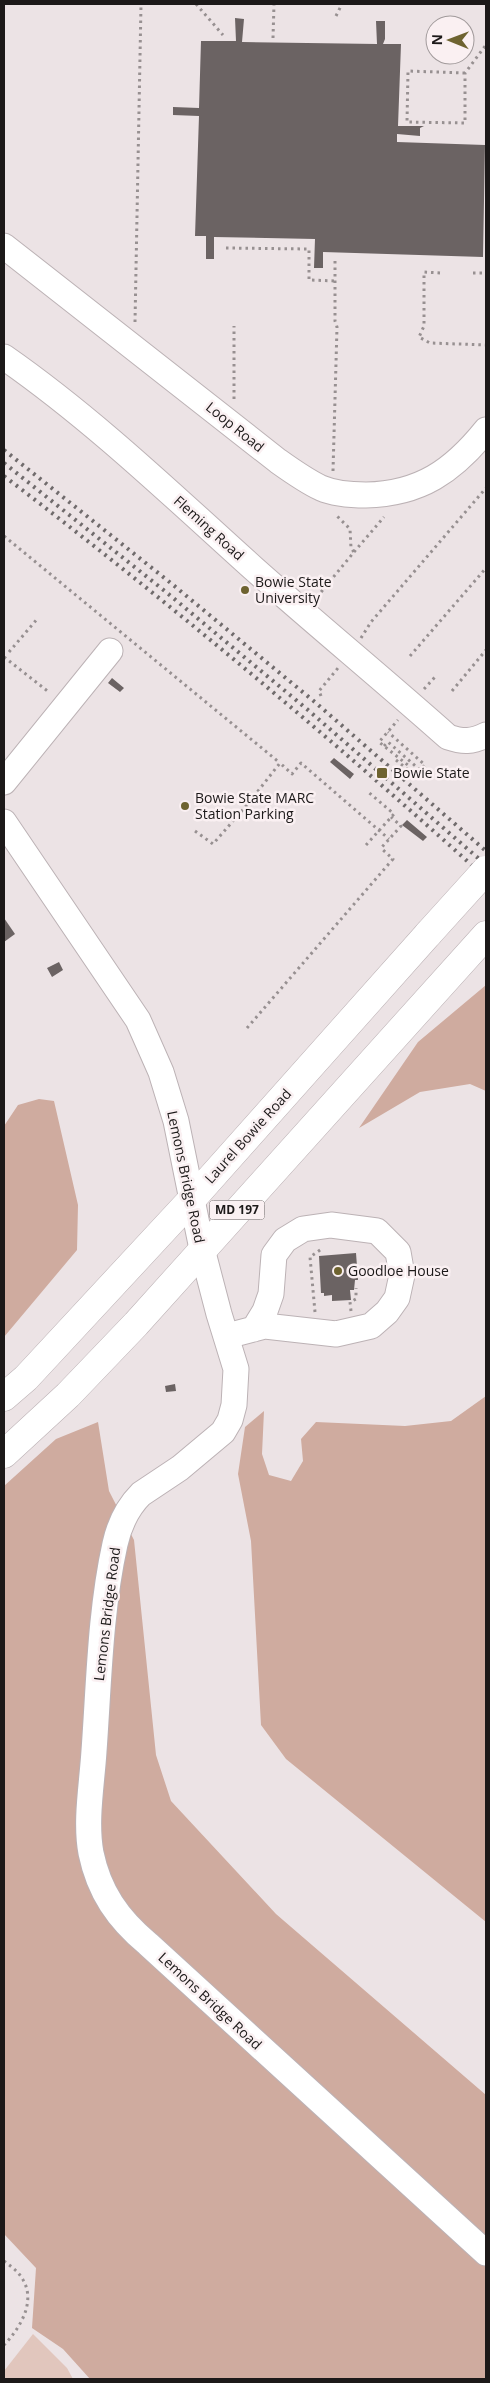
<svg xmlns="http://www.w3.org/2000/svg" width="490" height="2383" font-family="'Open Sans',sans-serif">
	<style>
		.green { fill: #e1c6bd }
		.forest { fill: #cfab9f }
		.building { fill: #6b6363 }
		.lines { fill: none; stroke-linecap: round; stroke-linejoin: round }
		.minor-casing { stroke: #bcb2b5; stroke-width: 27 }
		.major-casing { stroke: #bcb2b5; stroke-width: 29 }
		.path { stroke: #979091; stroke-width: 3; stroke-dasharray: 2.5 4; stroke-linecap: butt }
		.minor { stroke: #fff; stroke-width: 25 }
		.major { stroke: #fff; stroke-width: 28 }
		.rail { stroke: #706b6c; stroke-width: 4; stroke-dasharray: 2.5 5; stroke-linecap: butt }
		.major-bridge-casing { stroke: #bcb2b5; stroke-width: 29; stroke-linecap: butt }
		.major-bridge { stroke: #fff; stroke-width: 28 }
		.poi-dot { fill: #6e6330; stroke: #faf0f2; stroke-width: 2 }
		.labels { text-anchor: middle; stroke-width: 5; stroke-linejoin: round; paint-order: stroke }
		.shield { fill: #faf0f2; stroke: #5f5a5a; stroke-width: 1 }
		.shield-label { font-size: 12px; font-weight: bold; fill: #1c1919 }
		.street-label { font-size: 14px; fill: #1c1919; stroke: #faf0f2 }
		.poi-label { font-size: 14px; fill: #1c1919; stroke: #faf0f2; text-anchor: start }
	</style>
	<rect width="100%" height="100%" fill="#ece3e5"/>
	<!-- green -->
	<path class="green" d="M33,2334L67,2368L73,2379H4V2371Z"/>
	<!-- forest -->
	<path class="forest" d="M486,985V1091L470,1084L420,1092L359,1128L418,1042Z
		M39,1099L54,1101L78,1205L77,1250L4,1337V1126L18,1105Z
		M486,1396V1922L286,1759L261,1725L251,1541L238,1474L245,1427L264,1411L262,1454L269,1475L291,1481L303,1461L301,1439L316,1422L405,1426L451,1421Z
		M98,1422L109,1491L134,1540L156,1755L171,1801L276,1914L486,2095V2379H90L63,2349L32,2328L36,2268L4,2234V1486L56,1439Z"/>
	<!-- building -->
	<path class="building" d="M235,18L244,19L242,42L377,44L376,21H385V39L383,44H401L398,126H424L420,128V136L397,134V142L485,145L483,257L323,252V268H314L315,239L214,237V259H206V236H195L199,116L173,115V107L199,108L201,41H236Z
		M112,678L124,688L120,692L108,683Z
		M334,758L354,774L350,779L330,762Z
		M407,820L427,837L423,841L402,825Z
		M4,918L15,934L4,942Z
		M59,962L63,970L52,977L47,968Z
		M356,1253L358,1280H355L354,1290H350L351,1300L332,1301V1295L324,1296V1293H321L319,1256Z
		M175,1384L176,1391L166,1392L165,1386Z"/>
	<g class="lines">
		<defs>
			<path id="minor" d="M4,246L278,461C292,471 306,481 321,488C335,494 351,495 366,495C420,494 453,471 486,430
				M4,357C93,419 172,495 253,568C317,625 384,680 448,737C463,742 472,742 486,735
				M4,782L110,651
				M4,822L138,1020L161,1072L176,1121L202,1249L219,1314L236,1369L234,1405L230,1420L223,1432L180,1468L141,1494C127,1508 119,1526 115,1544C100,1612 99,1682 94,1751C92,1784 85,1821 91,1853C99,1892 118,1919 148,1944L486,2253
				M227,1336L265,1326L336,1334L371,1326L387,1312L397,1298L402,1275L398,1252L377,1231L331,1225L303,1229L285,1240L274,1255L271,1294L265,1311L254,1329"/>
			<path id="major" d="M4,1397L26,1378L193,1198L429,933
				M4,1454L68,1395L136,1324L486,935"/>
		</defs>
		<!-- minor casing -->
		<use href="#minor" class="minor-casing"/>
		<!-- major casing -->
		<use href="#major" class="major-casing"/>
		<!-- path -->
		<path class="path" d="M196,4L223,35
			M336,16L342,4
			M273,38L274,4
			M465,73L408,71L407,122L465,123V73L486,45
			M226,248L309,249V280L335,281
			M440,273L424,272V326L419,337L430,343L486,345
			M473,273H486
			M135,322L141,4
			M234,399V326
			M333,471L337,327L335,321V258
			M4,536L280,763
			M354,552L384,517
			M317,597L354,552L351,548L350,529L335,514
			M361,638L371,622L486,488
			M9,652L38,618
			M410,656L486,568
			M4,657L50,693
			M424,689L435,677
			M452,691L486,650
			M321,696L319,691L338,668
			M384,746L388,742L420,770L425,765L388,732
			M396,760L407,769L409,766L379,742L398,720
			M195,831L213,844L247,805L280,763L292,774L301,763L389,839
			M366,845L394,814L367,791
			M247,1028L393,859L383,850L382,847L401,826L391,817
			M351,1311L350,1302L356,1299V1288
			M315,1312L310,1257L323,1248
			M4,2261C9,2265 15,2269 19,2274C39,2298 21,2327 4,2345"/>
		<!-- minor -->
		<use href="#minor" class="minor"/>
		<!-- major -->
		<use href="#major" class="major"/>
		<!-- rail -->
		<path class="rail" d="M4,450L172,584L316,703L486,851
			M4,463L166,592L308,710L486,865
			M4,476C170,603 331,738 486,878"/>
		<defs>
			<path id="major-bridge" d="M429,933L486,870"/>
		</defs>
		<!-- major-bridge casing -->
		<use href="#major-bridge" class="major-bridge-casing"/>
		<!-- major-bridge -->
		<use href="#major-bridge" class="major-bridge"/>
	</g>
	<!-- markers -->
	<g class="poi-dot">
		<circle cx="245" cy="590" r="5"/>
		<rect x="376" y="767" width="12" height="12" rx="2.5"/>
		<circle cx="185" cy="806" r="5"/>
		<circle cx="338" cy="1271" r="5"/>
	</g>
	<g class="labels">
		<!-- shield labels -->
		<rect class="shield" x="209.5" y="1200.5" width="55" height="19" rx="4"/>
		<g class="shield-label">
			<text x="237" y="1214">MD 197</text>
		</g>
		<!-- street labels -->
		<g class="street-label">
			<text transform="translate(235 427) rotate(39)" y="5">Loop Road</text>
			<text transform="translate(209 528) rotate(42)" y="5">Fleming Road</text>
			<text transform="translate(248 1136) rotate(-48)" y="5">Laurel Bowie Road</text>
			<text transform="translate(186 1177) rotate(78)" y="5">Lemons Bridge Road</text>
			<text transform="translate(107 1614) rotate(-83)" y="5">Lemons Bridge Road</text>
			<text transform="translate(210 2001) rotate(43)" y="5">Lemons Bridge Road</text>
		</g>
		<!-- poi labels -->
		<g class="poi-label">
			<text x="255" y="587">Bowie State<tspan x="255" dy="16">University</tspan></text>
			<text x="393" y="778">Bowie State</text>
			<text x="195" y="803">Bowie State MARC<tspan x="195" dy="16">Station Parking</tspan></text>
			<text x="348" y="1276">Goodloe House</text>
		</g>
	</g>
	<!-- border -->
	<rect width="490" height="2383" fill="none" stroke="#1c1919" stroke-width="10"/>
	<!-- north arrow -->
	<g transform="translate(450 40) rotate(271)"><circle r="24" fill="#faf0f2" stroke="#a19a9b"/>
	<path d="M0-4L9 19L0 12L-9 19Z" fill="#6e6330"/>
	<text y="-8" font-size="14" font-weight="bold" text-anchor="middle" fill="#1c1919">N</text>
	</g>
</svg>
